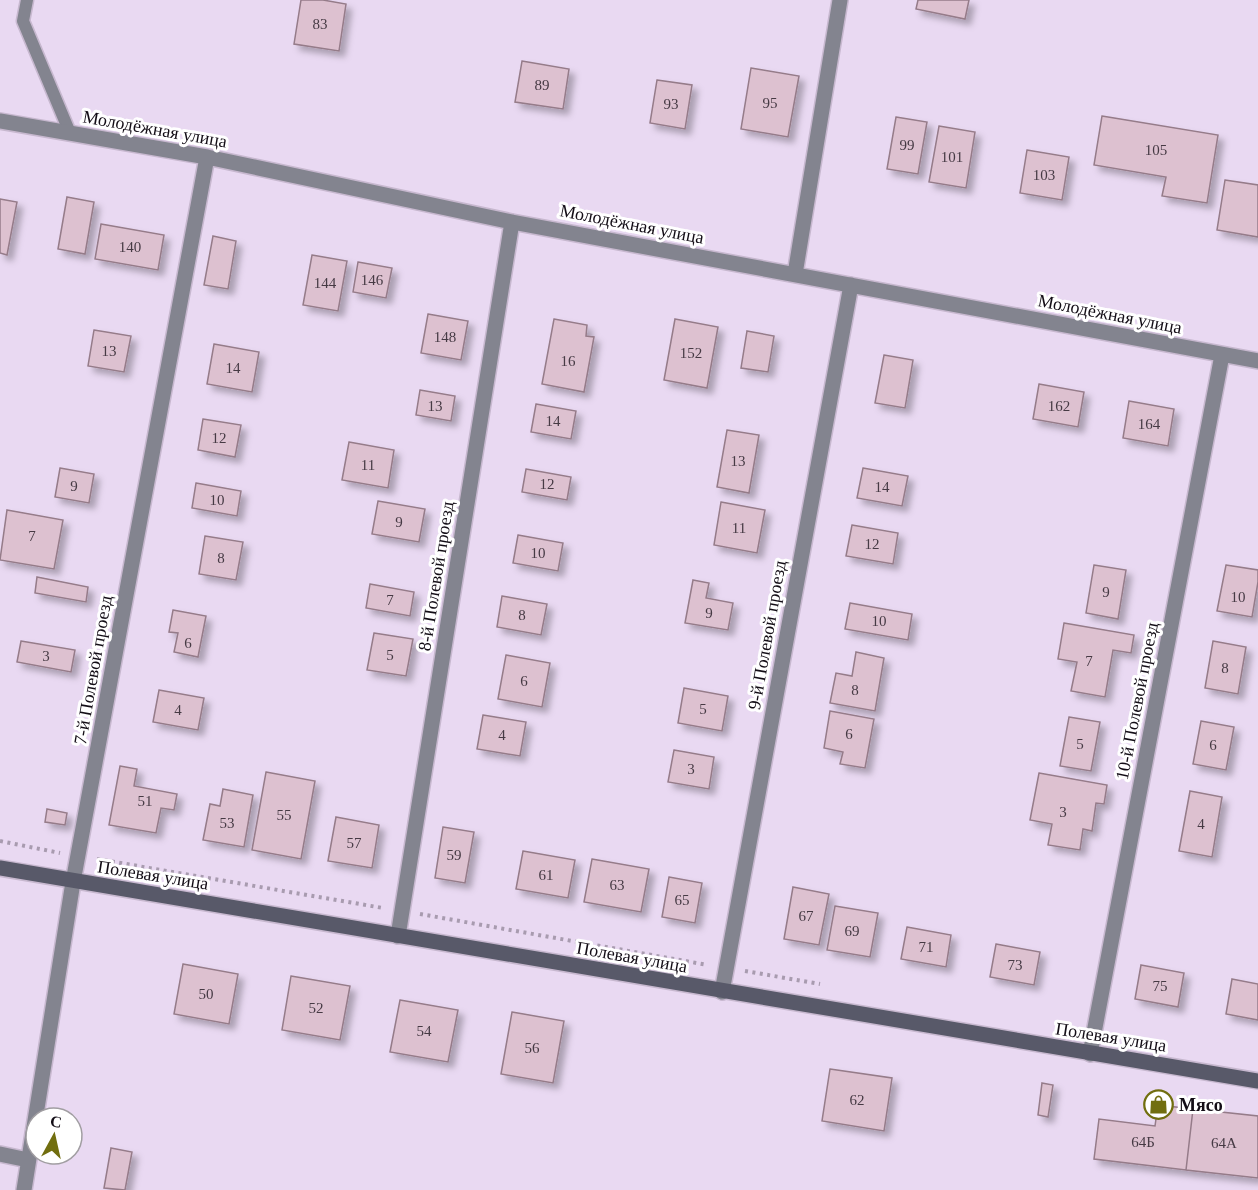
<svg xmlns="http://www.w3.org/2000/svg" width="1258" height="1190" font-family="'Times New Roman',serif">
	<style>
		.building { fill: #ddc1d0; stroke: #957b89; stroke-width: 1.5; filter: url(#shadow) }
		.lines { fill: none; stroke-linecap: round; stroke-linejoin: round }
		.lane-casing { stroke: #c7b8cf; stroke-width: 15 }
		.street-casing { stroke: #c7b8cf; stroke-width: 18 }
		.secondary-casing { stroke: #c7b8cf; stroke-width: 18 }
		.path { stroke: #a89baf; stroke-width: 4; stroke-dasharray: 3 4.5; stroke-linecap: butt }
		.lane { stroke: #83848f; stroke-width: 12 }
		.street { stroke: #83848f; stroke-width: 15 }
		.secondary { stroke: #585969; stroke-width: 15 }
		.labels { text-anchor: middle; stroke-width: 6; stroke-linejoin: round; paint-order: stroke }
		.number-label { font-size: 15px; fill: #463a44 }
		.street-label { font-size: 18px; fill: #130d16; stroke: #fff }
		.poi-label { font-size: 18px; font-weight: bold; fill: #130d16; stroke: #fff; text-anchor: start }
	</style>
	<defs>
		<filter id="shadow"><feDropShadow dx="5.5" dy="5.5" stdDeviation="3" flood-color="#0004"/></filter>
	</defs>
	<rect width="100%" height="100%" fill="#e9d9f2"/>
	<!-- building -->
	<path class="building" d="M301,0H323L346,4L339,51L294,44Z
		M918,0H969L965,19L916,9Z
		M522,61L569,69L563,109L515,102Z
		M751,68L799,76L788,137L741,129Z
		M657,80L692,85L685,129L650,123Z
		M1102,116L1218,135L1207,203L1162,196L1166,177L1094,165Z
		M896,117L927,122L918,174L887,169Z
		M939,126L975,132L966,188L929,182Z
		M1027,150L1069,157L1062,200L1020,193Z
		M1225,180L1258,185V237L1217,230Z
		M67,197L94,202L85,254L58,249Z
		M0,199L17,202L7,255L0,253Z
		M101,224L164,235L158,270L95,259Z
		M213,236L236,241L228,289L204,285Z
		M312,255L347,261L338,311L303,305Z
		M358,262L392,268L386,298L353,292Z
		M428,314L468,321L461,360L421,353Z
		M554,319L587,325L586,336L594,337L584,392L542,384Z
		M675,319L718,327L707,388L664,380Z
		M94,330L131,336L124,372L88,366Z
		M747,331L774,336L768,372L741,368Z
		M214,344L259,352L252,392L207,384Z
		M884,355L913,360L905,408L875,403Z
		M1039,384L1084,392L1078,427L1033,419Z
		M420,390L455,396L451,421L416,415Z
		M1129,401L1174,409L1168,446L1123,438Z
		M536,404L576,411L571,439L531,432Z
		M203,419L241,425L235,457L198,450Z
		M727,430L759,435L749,493L717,487Z
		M349,442L394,450L388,488L342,480Z
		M60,468L94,474L89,503L55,497Z
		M863,468L908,476L902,506L857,498Z
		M526,469L571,477L567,500L522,492Z
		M196,483L241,491L237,516L192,508Z
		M378,501L425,509L419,542L372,534Z
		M721,502L765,510L757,553L714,545Z
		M7,510L63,520L54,569L0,560Z
		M852,525L898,533L893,564L846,556Z
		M518,535L563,543L558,571L513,563Z
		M205,536L243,542L236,580L199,574Z
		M1094,565L1126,570L1118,619L1086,613Z
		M1226,565L1258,570V582L1252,617L1217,611Z
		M37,577L88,587L86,602L35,593Z
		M693,580L709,583L706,598L733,603L728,630L685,623Z
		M370,584L414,592L410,616L366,608Z
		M502,596L547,604L541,635L497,627Z
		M850,603L912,614L908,640L845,629Z
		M173,610L206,616L198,657L174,652L178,633L169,632Z
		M1064,623L1134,635L1131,653L1113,650L1105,697L1071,691L1077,662L1058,659Z
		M374,633L413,639L406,676L367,670Z
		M21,641L75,650L71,672L17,662Z
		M1213,641L1246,647L1238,694L1205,688Z
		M856,652L884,658L875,711L830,703L836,673L852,676Z
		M506,655L550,663L542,707L498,699Z
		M684,688L728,696L722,731L678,723Z
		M159,690L204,698L198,730L153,722Z
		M830,711L874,719L865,768L840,764L843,752L824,748Z
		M483,715L526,722L520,756L477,749Z
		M1069,717L1100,722L1091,771L1060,766Z
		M1201,721L1234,727L1226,770L1193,764Z
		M674,750L714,757L709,789L668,782Z
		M120,766L137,769L134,786L177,794L174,810L161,808L156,833L109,825Z
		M266,772L315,781L301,859L252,850Z
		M1039,773L1107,785L1104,804L1096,803L1092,831L1083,829L1080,850L1048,845L1052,824L1030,820Z
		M223,789L253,795L244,847L203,840L210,804L220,806Z
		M1190,791L1222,797L1212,857L1179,851Z
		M47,809L67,813L65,825L45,822Z
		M336,817L379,825L372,868L328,861Z
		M443,827L474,832L465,883L435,878Z
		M523,851L575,860L568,898L516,889Z
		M592,859L649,869L641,912L584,902Z
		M669,877L702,883L695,923L662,917Z
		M793,887L829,894L819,945L784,939Z
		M835,906L878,913L870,957L827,950Z
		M907,927L951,935L946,967L901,959Z
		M996,944L1040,952L1034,985L990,977Z
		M183,964L238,974L229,1024L174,1014Z
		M1141,965L1184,973L1178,1007L1135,999Z
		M291,976L350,986L340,1040L282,1030Z
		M1232,979L1258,984V1020L1226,1014Z
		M400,1000L458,1010L448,1062L390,1052Z
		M512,1012L564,1021L553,1083L501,1074Z
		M830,1069L892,1078L884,1131L822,1121Z
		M1042,1083L1053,1085L1048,1117L1038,1115Z
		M1158,1105L1193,1109L1186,1170L1094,1159L1099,1119L1155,1126Z
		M1193,1109L1258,1116V1178L1186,1170Z
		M111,1148L132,1152L125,1190L104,1188Z"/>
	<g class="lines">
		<defs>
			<path id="lane" d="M27,0L23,21L70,133"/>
			<path id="street" d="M0,121L207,157L512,222L1258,361
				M795,274L840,0
				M398,936L512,222
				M722,992L851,285
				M1090,1054L1222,355
				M0,1154L28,1160
				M24,1190L73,882L207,157"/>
			<path id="secondary" d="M0,868L1258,1081"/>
		</defs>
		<!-- lane casing -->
		<use href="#lane" class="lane-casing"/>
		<!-- street casing -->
		<use href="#street" class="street-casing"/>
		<!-- secondary casing -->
		<use href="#secondary" class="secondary-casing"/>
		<!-- path -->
		<path class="path" d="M0,841L60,853
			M97,859L383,908
			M420,914L708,965
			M745,971L820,984"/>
		<!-- lane -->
		<use href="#lane" class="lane"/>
		<!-- street -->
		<use href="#street" class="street"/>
		<!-- secondary -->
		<use href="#secondary" class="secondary"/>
	</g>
	<!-- icons -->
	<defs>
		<symbol id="shop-ring" viewBox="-11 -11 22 22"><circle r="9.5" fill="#fff" stroke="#716e0f" stroke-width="1.5"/><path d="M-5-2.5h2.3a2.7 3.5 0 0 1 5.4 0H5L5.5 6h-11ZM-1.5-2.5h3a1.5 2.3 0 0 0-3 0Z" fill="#716e0f"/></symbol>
	</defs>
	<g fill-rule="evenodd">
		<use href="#shop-ring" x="1142" y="1088" width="33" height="33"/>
	</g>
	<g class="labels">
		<!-- number labels -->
		<g class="number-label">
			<text x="320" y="29">83</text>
			<text x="542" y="90">89</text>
			<text x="770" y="108">95</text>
			<text x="671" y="109">93</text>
			<text x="907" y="150">99</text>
			<text x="1156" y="155">105</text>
			<text x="952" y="162">101</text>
			<text x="1044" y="180">103</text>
			<text x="130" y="252">140</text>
			<text x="372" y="285">146</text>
			<text x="325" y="288">144</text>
			<text x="445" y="342">148</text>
			<text x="109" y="356">13</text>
			<text x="691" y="358">152</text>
			<text x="568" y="366">16</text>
			<text x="233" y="373">14</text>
			<text x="435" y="411">13</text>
			<text x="1059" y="411">162</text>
			<text x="553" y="426">14</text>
			<text x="1149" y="429">164</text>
			<text x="219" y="443">12</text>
			<text x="738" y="466">13</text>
			<text x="368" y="470">11</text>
			<text x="547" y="489">12</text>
			<text x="74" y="491">9</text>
			<text x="882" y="492">14</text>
			<text x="217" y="505">10</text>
			<text x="399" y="527">9</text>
			<text x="739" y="533">11</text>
			<text x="32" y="541">7</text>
			<text x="872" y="549">12</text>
			<text x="538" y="558">10</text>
			<text x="221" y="563">8</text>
			<text x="1106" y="597">9</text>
			<text x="1238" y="602">10</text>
			<text x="390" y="605">7</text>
			<text x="709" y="618">9</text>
			<text x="522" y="620">8</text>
			<text x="879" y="626">10</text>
			<text x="188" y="648">6</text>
			<text x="390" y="660">5</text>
			<text x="46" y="661">3</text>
			<text x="1089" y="666">7</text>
			<text x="1225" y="673">8</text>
			<text x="524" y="686">6</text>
			<text x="855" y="695">8</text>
			<text x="703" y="714">5</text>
			<text x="178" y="715">4</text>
			<text x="849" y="739">6</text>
			<text x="502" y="740">4</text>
			<text x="1080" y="749">5</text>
			<text x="1213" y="750">6</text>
			<text x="691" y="774">3</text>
			<text x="145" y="806">51</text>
			<text x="1063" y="817">3</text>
			<text x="284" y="820">55</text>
			<text x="227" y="828">53</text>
			<text x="1201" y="829">4</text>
			<text x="354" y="848">57</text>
			<text x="454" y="860">59</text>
			<text x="546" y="880">61</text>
			<text x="617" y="890">63</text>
			<text x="682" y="905">65</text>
			<text x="806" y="921">67</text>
			<text x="852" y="936">69</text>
			<text x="926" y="952">71</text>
			<text x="1015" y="970">73</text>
			<text x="1160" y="991">75</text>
			<text x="206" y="999">50</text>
			<text x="316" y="1013">52</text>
			<text x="424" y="1036">54</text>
			<text x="532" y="1053">56</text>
			<text x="857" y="1105">62</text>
			<text x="1143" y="1147">64Б</text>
			<text x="1224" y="1148">64А</text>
		</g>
		<!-- street labels -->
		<g class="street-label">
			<text transform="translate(155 129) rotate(10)" y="6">Молодёжная улица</text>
			<text transform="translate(632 224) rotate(11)" y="6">Молодёжная улица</text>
			<text transform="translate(1110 314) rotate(11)" y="6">Молодёжная улица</text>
			<text transform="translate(436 576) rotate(-81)" y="6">8-й Полевой проезд</text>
			<text transform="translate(767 635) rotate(-80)" y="6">9-й Полевой проезд</text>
			<text transform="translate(93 670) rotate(-80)" y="6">7-й Полевой проезд</text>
			<text transform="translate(1137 701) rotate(-79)" y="6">10-й Полевой проезд</text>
			<text transform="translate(153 875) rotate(9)" y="6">Полевая улица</text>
			<text transform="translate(632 957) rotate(10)" y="6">Полевая улица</text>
			<text transform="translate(1111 1037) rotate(9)" y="6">Полевая улица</text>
		</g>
		<!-- poi labels -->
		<g class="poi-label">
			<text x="1179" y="1111">Мясо</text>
		</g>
	</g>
	<!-- north arrow -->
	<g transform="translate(54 1136) rotate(8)"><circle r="28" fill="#ffffff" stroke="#a19ea2" stroke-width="1.5"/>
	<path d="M0-4.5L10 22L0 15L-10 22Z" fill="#716e0f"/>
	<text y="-9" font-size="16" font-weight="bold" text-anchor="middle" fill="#130d16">С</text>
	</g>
</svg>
